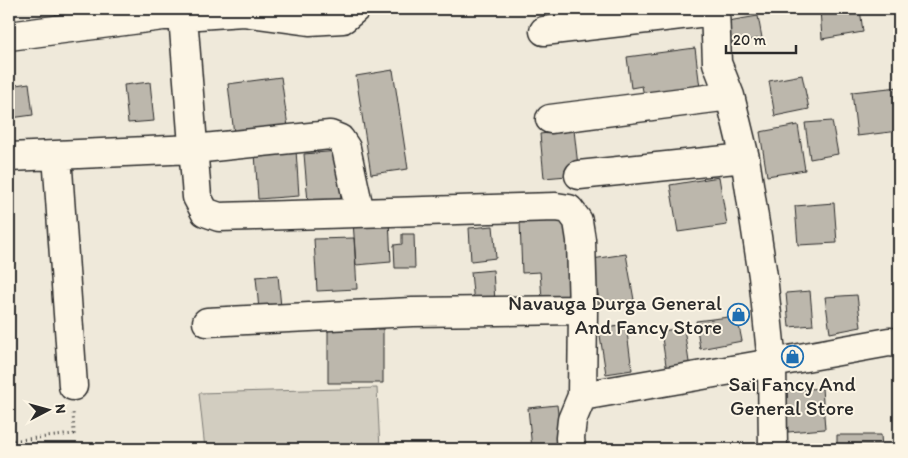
<svg xmlns="http://www.w3.org/2000/svg" width="908" height="458" font-family="Itim,sans-serif">
	<style>
		.green { fill: #d2cdc0; stroke: #7e7c76 }
		.building { fill: #bcb7ac; stroke: #2b2b2b }
		.lines { fill: none; stroke-linecap: round; stroke-linejoin: round }
		.minor-casing { stroke: #2b2b2b; stroke-width: 31 }
		.path { stroke: #2b2b2b; stroke-width: 3; stroke-dasharray: 1 4; stroke-linecap: butt }
		.minor { stroke: #fcf5e5; stroke-width: 28 }
		.labels { text-anchor: middle; stroke-width: 4; stroke-linejoin: round; paint-order: stroke }
		.poi-label { font-size: 21px; fill: #2b2b2b; stroke: #fcf5e5; text-anchor: end }
	</style>
	<rect width="100%" height="100%" fill="#efe9da"/>
	<filter id="ink" filterUnits="userSpaceOnUse"><feTurbulence type="fractalNoise" baseFrequency=".02" numOctaves="2"/><feDisplacementMap in="SourceGraphic" scale="10" xChannelSelector="R" yChannelSelector="G"/><feConvolveMatrix kernelMatrix="1 2 1 2 8 2 1 2 1" color-interpolation-filters="sRGB"/></filter>
	<g filter="url(#ink)">
		<!-- green -->
		<path class="green" d="M377,388L380,449H205L199,393Z"/>
		<!-- building -->
		<path class="building" d="M55,9H87L88,20L56,22Z
			M820,9H860L863,32L822,39Z
			M758,16L762,38L726,44L722,22Z
			M695,48L700,88L644,96L642,86L631,88L627,57Z
			M393,70L408,169L371,174L356,76Z
			M802,75L809,109L775,116L769,81Z
			M281,77L288,127L234,134L228,84Z
			M150,82L154,121L128,123L124,85Z
			M29,83L33,115L11,118L9,103V86Z
			M899,87V131L857,136L852,92Z
			M832,121L838,154L810,159L805,123Z
			M798,125L805,170L767,176L760,132Z
			M574,130L579,175L544,178L540,134Z
			M296,150L299,196L258,199L255,153Z
			M338,151L341,200L308,202L304,154Z
			M719,177L727,225L678,232L670,185Z
			M834,203L837,243L798,245L795,206Z
			M389,219L391,262L356,265L353,221Z
			M568,220L572,297L542,299L540,272L522,273L520,222Z
			M493,226L496,258L471,261L469,228Z
			M402,234H414L415,268H395L394,245L402,244Z
			M354,238L357,289L317,291L314,239Z
			M895,241H899V278H896Z
			M626,254L634,300L600,306L592,259Z
			M493,270L495,302L474,304L471,272Z
			M278,275L281,307L259,310L256,277Z
			M9,279L11,333H9Z
			M810,291L813,325L789,327L786,293Z
			M857,295L861,327L830,333L825,297Z
			M737,316L742,341L700,349L696,321Z
			M626,325L632,370L606,374L599,329Z
			M684,328L690,369L667,372L661,331Z
			M328,329H383V383H328Z
			M822,388L825,429L788,432L784,391Z
			M557,405L562,449H532L528,408Z
			M837,435H881L882,449H837Z"/>
		<g class="lines">
			<defs>
				<path id="minor" d="M715,9L717,63L730,96L745,158L763,276L772,363L889,342L899,343
					M183,16L243,12L309,21L343,19L355,9
					M544,31L715,11
					M9,36L163,16H183L197,197L205,212L219,217L556,207L569,209L578,221L581,240L583,310L582,396L572,420L570,438L571,449
					M550,119L730,96
					M57,155L73,386
					M9,157L194,149L330,135L340,139L346,148L360,213
					M579,175L745,158
					M207,322L412,312L583,310
					M582,396L772,363L773,449"/>
			</defs>
			<!-- minor casing -->
			<use href="#minor" class="minor-casing"/>
			<!-- path -->
			<path class="path" d="M9,441L74,434L73,410"/>
			<!-- minor -->
			<use href="#minor" class="minor"/>
		</g>
	</g>
	<!-- icons -->
	<defs>
		<symbol id="shop-ring" viewBox="-11 -11 22 22"><circle r="9.5" fill="#fcf5e5" stroke="#1f6fb2" stroke-width="1.5"/><path d="M-5-2.5h2.3a2.7 3.5 0 0 1 5.4 0H5L5.5 6h-11ZM-1.5-2.5h3a1.5 2.3 0 0 0-3 0Z" fill="#1f6fb2"/></symbol>
	</defs>
	<g fill-rule="evenodd">
		<use href="#shop-ring" x="726" y="302" width="25" height="25"/>
		<use href="#shop-ring" x="780" y="344" width="25" height="25"/>
	</g>
	<g class="labels">
		<!-- poi labels -->
		<g class="poi-label">
			<text x="722" y="310">Navauga Durga General<tspan x="722" dy="24">And Fancy Store</tspan></text>
			<text x="792" y="391" text-anchor="middle">Sai Fancy And<tspan x="792" dy="24">General Store</tspan></text>
		</g>
	</g>
	<!-- margin -->
	<rect width="908" height="458" fill="none" stroke="#fcf5e5" stroke-width="30"/>
	<rect x="15" y="15" width="878" height="428" fill="none" stroke="#2b2b2b" stroke-width="2" filter="url(#ink)"/>
	<!-- north arrow -->
	<g transform="translate(48 410) rotate(84)" stroke="#fcf5e5" stroke-width="4" paint-order="stroke">
	<path d="M0-4L9 19L0 12L-9 19Z" fill="#2b2b2b"/>
	<text y="-8" font-size="14" font-weight="bold" text-anchor="middle" fill="#2b2b2b">N</text>
	</g>
	<!-- scale -->
	<path d="M726 45v8h70v-8" fill="none" stroke="#2b2b2b" stroke-width="2.5"/>
	<text x="733" y="45" font-size="15" fill="#2b2b2b" stroke="#fcf5e5" stroke-width="4" paint-order="stroke">20 m</text>
</svg>
